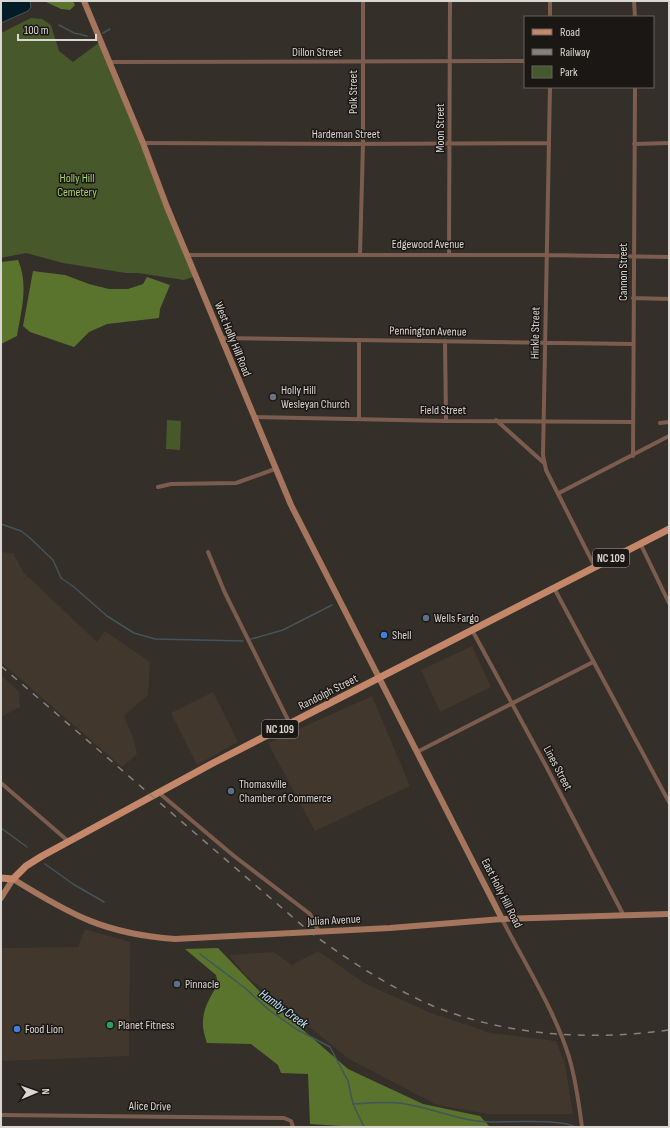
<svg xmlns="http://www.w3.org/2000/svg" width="670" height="1128" font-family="'Sofia Sans Condensed',sans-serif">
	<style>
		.built { fill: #41372c }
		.green { fill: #47592b }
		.forest { fill: #5a742e }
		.water { fill: #021c28; stroke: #43545b }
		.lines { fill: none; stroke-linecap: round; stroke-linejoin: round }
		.stream { stroke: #43545b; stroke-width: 1.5 }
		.street { stroke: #7b5c4e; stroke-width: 4 }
		.secondary { stroke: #a5755e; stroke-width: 6 }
		.primary { stroke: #c58769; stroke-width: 7 }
		.rail { stroke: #86817c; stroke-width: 1.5; stroke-dasharray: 7 7; stroke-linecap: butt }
		.worship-dot { fill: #6b7280; stroke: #1a1714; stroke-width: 1.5 }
		.service-dot { fill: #5c6f8a; stroke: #1a1714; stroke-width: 1.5 }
		.shop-dot { fill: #3f7fe0; stroke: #1a1714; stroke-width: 1.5 }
		.leisure-dot { fill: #2e9e5b; stroke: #1a1714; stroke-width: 1.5 }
		.labels { text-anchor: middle; stroke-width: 3; stroke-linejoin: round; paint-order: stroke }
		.shield { fill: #1a1714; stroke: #a09d99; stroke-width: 1 }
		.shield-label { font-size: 11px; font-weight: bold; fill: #dad6d2 }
		.street-label { font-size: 12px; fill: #dad6d2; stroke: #1a1714 }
		.park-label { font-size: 12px; fill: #a9cf6e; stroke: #1a1714 }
		.poi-label { font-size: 12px; fill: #dad6d2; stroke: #1a1714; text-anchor: start }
		.water-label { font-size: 13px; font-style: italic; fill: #bee6fd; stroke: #1a1714 }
	</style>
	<rect width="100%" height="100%" fill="#342f28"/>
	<!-- built -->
	<path class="built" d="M1,552L13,553L24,573L97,642L105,631L150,662L148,695L124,716L134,740L137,754L122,767L1,662Z
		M472,646L491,687L440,712L421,670Z
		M1,675L19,692L20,707L1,717Z
		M213,692L238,742L197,765L171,713Z
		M372,696L410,786L315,831L268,743Z
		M85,929L130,942L129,1056L1,1061V948L78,947Z
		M318,951L366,984L431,1013L491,1033L556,1041L565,1064L573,1114H488L437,1105L349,1059L245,975L229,955L274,952L292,965Z"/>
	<!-- green -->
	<path class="green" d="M31,18L42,19L51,25L59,51L73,62L100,42L196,276L184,280L138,273H126L63,263L26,253L1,258V33Z
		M167,420L181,421L180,450L166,449Z"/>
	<!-- forest -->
	<path class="forest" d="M44,1H73L75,5L70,10L61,9Z
		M18,260C29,285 21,311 17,336L1,344V262Z
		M33,271L65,275L89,284L109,289H128L143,284L147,277L170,285L160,309L159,318L107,324L89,332L74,347L30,332L23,326Z
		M218,948L264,996L348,1069L423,1104L480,1116L490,1127H356L310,1124L308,1074L281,1073L278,1065L251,1044L207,1043C198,1019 205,1005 218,984L216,975L185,949Z"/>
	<!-- water -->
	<path class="water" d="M1,1H30L31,7L28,11L1,23Z"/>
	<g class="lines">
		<!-- stream -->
		<path class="stream" d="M59,25L74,33L87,36
			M103,33L110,29
			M1,524L21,531L30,538L53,560L61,578L74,587L107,616L134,633L155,639L243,641
			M251,639L283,630L332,605
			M1,828L27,847
			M45,864L73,884L104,902
			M200,954L245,988L269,1010L296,1029L330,1047L348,1081L353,1104L364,1127
			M353,1104C370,1103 388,1101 405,1104C434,1108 461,1122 491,1122C508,1122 563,1119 575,1127"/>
		<!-- street -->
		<path class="street" d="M550,1V17
			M634,1L635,17
			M110,62L525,61
			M550,87L543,455L546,470L595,567
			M143,143L350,144L549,143
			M634,144L669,143
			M360,254L363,144V1
			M187,255H546L669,257
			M449,255L450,1
			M633,298L669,299
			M221,338L633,344
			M445,341L446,421
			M254,417L446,421L633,422
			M359,419V340
			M496,420L544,463
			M660,423L669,422
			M633,456L635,87
			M158,487L171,484L236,483L275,469
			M559,493L669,436
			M640,543L669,603
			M208,552L225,593L290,724
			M554,588L669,802
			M472,630L547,768L624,916
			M417,752L593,662
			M1,783L68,841
			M158,792L234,856L310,914L319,932
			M502,919C524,962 555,1011 569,1057C576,1080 579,1104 582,1127
			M1,1115L284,1118L291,1121L293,1127"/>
		<!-- secondary -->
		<path class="secondary" d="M84,1L143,143L167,207L291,505L502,919
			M1,898L13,879C71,915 105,934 175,939L390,928L502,919L669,914"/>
		<!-- primary -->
		<path class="primary" d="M1,878L13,879L26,866L42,856L215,762L669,529"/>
		<!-- rail -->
		<path class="rail" d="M1,666L311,933C350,961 389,987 433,1006C507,1036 591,1041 669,1030"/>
	</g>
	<!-- markers -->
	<circle class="worship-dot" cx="273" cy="397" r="4"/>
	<g class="service-dot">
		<circle cx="426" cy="618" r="4"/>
		<circle cx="231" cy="791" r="4"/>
		<circle cx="177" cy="984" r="4"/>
	</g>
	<g class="shop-dot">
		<circle cx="384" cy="635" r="4"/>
		<circle cx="17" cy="1029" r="4"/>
	</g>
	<circle class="leisure-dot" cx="110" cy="1025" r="4"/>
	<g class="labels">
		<!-- shield labels -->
		<g class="shield">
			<rect x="593" y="549" width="36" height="18" rx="3"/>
			<rect x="262" y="720" width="36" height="18" rx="3"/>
		</g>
		<g class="shield-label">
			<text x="611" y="562">NC 109</text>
			<text x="280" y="733">NC 109</text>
		</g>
		<!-- street labels -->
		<g class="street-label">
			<text x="317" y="56">Dillon Street</text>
			<text transform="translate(353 92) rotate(-90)" y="4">Polk Street</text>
			<text transform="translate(440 128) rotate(-90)" y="4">Moon Street</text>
			<text x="346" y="138">Hardeman Street</text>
			<text x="428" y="248">Edgewood Avenue</text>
			<text transform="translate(623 272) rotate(-90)" y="4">Cannon Street</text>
			<text transform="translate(428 331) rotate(1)" y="4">Pennington Avenue</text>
			<text transform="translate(535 333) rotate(-89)" y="4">Hinkle Street</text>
			<text transform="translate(233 339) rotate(68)" y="4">West Holly Hill Road</text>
			<text x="443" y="414">Field Street</text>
			<text transform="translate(328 692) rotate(-27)" y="4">Randolph Street</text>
			<text transform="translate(558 768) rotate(62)" y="4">Lines Street</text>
			<text transform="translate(502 893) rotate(63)" y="4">East Holly Hill Road</text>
			<text transform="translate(334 920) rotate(-3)" y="4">Julian Avenue</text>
			<text transform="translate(150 1106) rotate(1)" y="4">Alice Drive</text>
		</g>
		<!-- park labels -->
		<g class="park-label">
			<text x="77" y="182">Holly Hill<tspan x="77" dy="14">Cemetery</tspan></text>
		</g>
		<!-- poi labels -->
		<g class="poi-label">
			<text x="281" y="394">Holly Hill<tspan x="281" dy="14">Wesleyan Church</tspan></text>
			<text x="434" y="622">Wells Fargo</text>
			<text x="392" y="639">Shell</text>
			<text x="239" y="788">Thomasville<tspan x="239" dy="14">Chamber of Commerce</tspan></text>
			<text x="185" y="988">Pinnacle</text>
			<text x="118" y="1029">Planet Fitness</text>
			<text x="25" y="1033">Food Lion</text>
		</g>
		<!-- water labels -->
		<g class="water-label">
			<text transform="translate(284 1008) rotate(36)" y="5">Hamby Creek</text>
		</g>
	</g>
	<!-- border -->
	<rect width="670" height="1128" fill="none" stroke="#dad6d2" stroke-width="4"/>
	<!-- legend -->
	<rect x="524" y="16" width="130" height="72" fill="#1a1714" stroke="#676360"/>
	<rect x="532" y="29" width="20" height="6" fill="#c58769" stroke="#676360"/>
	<text x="560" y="36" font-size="12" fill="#dad6d2">Road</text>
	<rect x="532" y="49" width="20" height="6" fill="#86817c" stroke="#676360"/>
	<text x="560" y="56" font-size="12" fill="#dad6d2">Railway</text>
	<rect x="532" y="66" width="20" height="12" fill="#47592b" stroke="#676360"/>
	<text x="560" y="76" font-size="12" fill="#dad6d2">Park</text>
	<!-- north arrow -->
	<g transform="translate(36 1092) rotate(88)" stroke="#1a1714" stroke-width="3" paint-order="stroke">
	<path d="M0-3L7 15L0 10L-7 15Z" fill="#dad6d2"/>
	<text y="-6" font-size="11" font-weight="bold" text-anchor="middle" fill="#dad6d2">N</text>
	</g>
	<!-- scale -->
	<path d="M18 34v6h78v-6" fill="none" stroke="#dad6d2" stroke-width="2"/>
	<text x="24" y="34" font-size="12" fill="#dad6d2" stroke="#1a1714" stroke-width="3" paint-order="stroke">100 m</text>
</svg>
